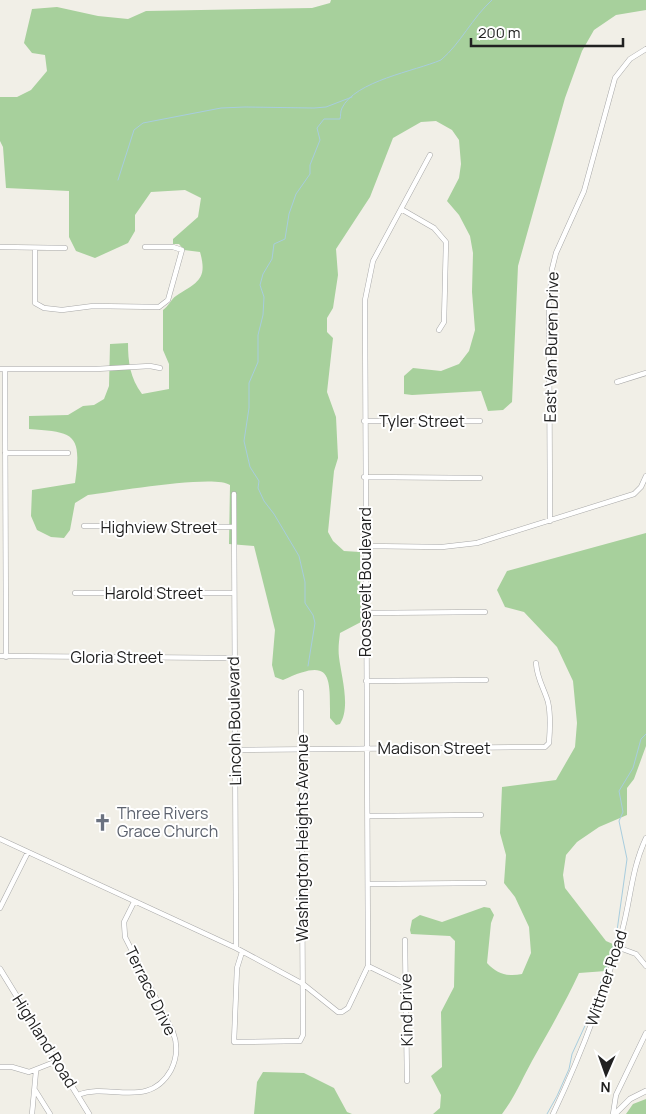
<svg xmlns="http://www.w3.org/2000/svg" width="646" height="1114" font-family="Manrope,sans-serif">
	<style>
		.forest { fill: #a7d09c }
		.lines { fill: none; stroke-linecap: round; stroke-linejoin: round }
		.stream { stroke: #a8cdde; stroke-width: 1 }
		.minor-casing { stroke: #a8a8a8; stroke-width: 5.5 }
		.tertiary-casing { stroke: #a8a8a8; stroke-width: 6 }
		.minor { stroke: #fff; stroke-width: 4.5 }
		.tertiary { stroke: #fff; stroke-width: 5 }
		.labels { text-anchor: middle; stroke-width: 4; stroke-linejoin: round; paint-order: stroke }
		.street-label { font-size: 16px; fill: #212121; stroke: #fff }
		.worship-label { font-size: 16px; fill: #5b616d; stroke: #fff; text-anchor: start }
	</style>
	<rect width="100%" height="100%" fill="#f1efe7"/>
	<!-- forest -->
	<path class="forest" d="M331,0H646V10L616,15L594,30L582,51L565,98L518,266L512,402L503,410L488,411L481,391L412,395L404,394V376L413,368L441,371L459,364L469,351L475,330L472,292L473,253L470,236L459,215L447,201L459,178L461,164L459,140L452,130L436,121L421,122L393,138L370,197L336,249L338,275L333,308L327,318V332L333,338L327,392L336,417L338,458L334,471L328,532L333,541L344,551L360,552L361,622L340,633C339,641 338,649 339,657C341,675 351,707 340,724L336,725L330,718C330,675 332,657 283,680L275,677L272,665L275,630L254,546L229,544L230,485C215,474 112,492 88,495L75,503L70,530L64,538L51,537L37,530L31,516L32,490L75,483C82,434 75,432 29,429V416L68,415L83,406L94,405L104,399L109,386L110,344L128,343C128,362 130,378 142,394L169,389V364L163,350V310C169,306 171,299 176,296C197,282 208,280 200,252L184,250L179,244H173V239L198,217L201,198L185,190L151,192L135,215V231L128,243L95,258L76,251L69,237V191L6,188L3,147L0,141V97H17L31,90L47,71L45,55L32,53L24,43L32,9L57,7L98,16L128,19L146,11L312,8L330,3Z
		M646,533V746L634,779L627,788V815L599,827L577,842L566,855L563,875L565,888L606,941L615,945L606,971L579,973C565,1003 549,1031 532,1061C522,1079 515,1097 502,1114H433L440,1108L441,1095L431,1076L442,1067L441,1012L454,987L455,941L450,936L411,934L410,930L412,920L420,915L442,922L484,907L490,908L494,915L491,923L487,963C497,974 508,977 522,974L531,953L529,927L515,897L504,883L506,855L500,833L502,787L556,780L575,747L577,723L573,681L557,647L524,612L505,607L497,590L507,571Z
		M263,1072L304,1073L334,1088L347,1112L352,1114H254L257,1082Z
		M646,1099V1114H626L633,1104Z"/>
	<g class="lines">
		<!-- stream -->
		<path class="stream" d="M118,180L134,130L143,123L221,108L245,107L314,108L326,107L352,97
			M308,666L315,623L313,615L305,603V582L299,556L274,514L264,501L258,488L259,481L250,467L244,441L249,408V383L258,362V335L263,315L264,297L260,285L263,274L272,259L274,244L285,239L289,214L296,194L310,174V165L320,140L317,128L324,119H340C341,116 340,112 342,108C355,81 415,71 441,60C461,43 472,18 492,0
			M547,1114L557,1096L569,1069L572,1054L589,1017L616,938L627,859L619,821L623,812L619,791L633,768L641,739L646,734"/>
		<defs>
			<path id="minor" d="M401,209L434,228L446,242L444,322L439,330
				M0,247L65,248
				M35,248V303L44,308L62,310L93,306L159,307L168,300L182,250L173,247H145
				M0,369H96L150,366L160,368
				M5,369L6,657
				M617,382L646,373
				M364,421H480
				M5,453H68
				M364,477L480,478
				M234,494L236,948
				M550,521L549,306L552,269L556,253L584,191L615,78L630,59L646,49
				M84,526L234,527
				M365,546L442,547L477,543L634,494L641,487L646,476
				M75,593H234
				M365,613L485,612
				M0,656L234,658
				M366,681L486,680
				M235,750L545,747L549,743C550,730 551,715 548,702C544,688 537,679 536,663
				M368,816L481,815
				M0,839L236,948L303,984L338,1012H342L348,1008L368,966L365,300L373,261L430,155
				M368,884L484,883
				M0,908L28,852
				M405,940L407,1081
				M617,947L636,954L646,966
				M242,952L237,968L234,1042L300,1041L303,1035L301,692
				M368,966L405,984
				M0,1067H12L29,1072L57,1061
				M35,1090L50,1114
				M78,1095C109,1082 149,1110 171,1070C177,1058 178,1045 173,1032L125,937L124,922L134,902
				M32,1114L36,1071
				M553,1114C581,1055 604,994 622,931C631,899 631,870 646,838
				M613,1114L616,1095L646,1033"/>
			<path id="tertiary" d="M0,969L89,1114
				M615,1114L630,1099L646,1091"/>
		</defs>
		<!-- minor casing -->
		<use href="#minor" class="minor-casing"/>
		<!-- tertiary casing -->
		<use href="#tertiary" class="tertiary-casing"/>
		<!-- minor -->
		<use href="#minor" class="minor"/>
		<!-- tertiary -->
		<use href="#tertiary" class="tertiary"/>
	</g>
	<!-- icons -->
	<defs>
		<symbol id="church-bare" viewBox="-9 -9 18 18"><path d="M-1.2-6h2.4v3.5h3.3v2.4h-3.3V6h-2.4V-.1h-3.3v-2.4h3.3Z" fill="#6b7280" stroke="#fff" stroke-width="2.5" paint-order="stroke"/></symbol>
	</defs>
	<g fill-rule="evenodd">
		<use href="#church-bare" x="90" y="810" width="25" height="25"/>
	</g>
	<g class="labels">
		<!-- street labels -->
		<g class="street-label">
			<text transform="translate(551 347) rotate(-89)" y="6">East Van Buren Drive</text>
			<text x="422" y="427">Tyler Street</text>
			<text x="159" y="533">Highview Street</text>
			<text transform="translate(365 582) rotate(-90)" y="6">Roosevelt Boulevard</text>
			<text x="154" y="599">Harold Street</text>
			<text x="117" y="663">Gloria Street</text>
			<text transform="translate(234 721) rotate(-91)" y="6">Lincoln Boulevard</text>
			<text x="434" y="754">Madison Street</text>
			<text transform="translate(302 838) rotate(-90)" y="6">Washington Heights Avenue</text>
			<text transform="translate(606 978) rotate(-72)" y="6">Wittmer Road</text>
			<text transform="translate(151 991) rotate(64)" y="6">Terrace Drive</text>
			<text transform="translate(406 1010) rotate(-91)" y="6">Kind Drive</text>
			<text transform="translate(45 1041) rotate(58)" y="6">Highland Road</text>
		</g>
		<!-- worship labels -->
		<g class="worship-label">
			<text x="117" y="819">Three Rivers<tspan x="117" dy="18">Grace Church</tspan></text>
		</g>
	</g>
	<!-- north arrow -->
	<g transform="translate(606 1074) rotate(182)" stroke="#ffffff" stroke-width="4" paint-order="stroke">
	<path d="M0-4L9 19L0 12L-9 19Z" fill="#212121"/>
	<text y="-8" font-size="14" font-weight="bold" text-anchor="middle" fill="#212121">N</text>
	</g>
	<!-- scale -->
	<path d="M471 38v8h152v-8" fill="none" stroke="#212121" stroke-width="2.5"/>
	<text x="478" y="38" font-size="15" fill="#212121" stroke="#ffffff" stroke-width="4" paint-order="stroke">200 m</text>
</svg>
